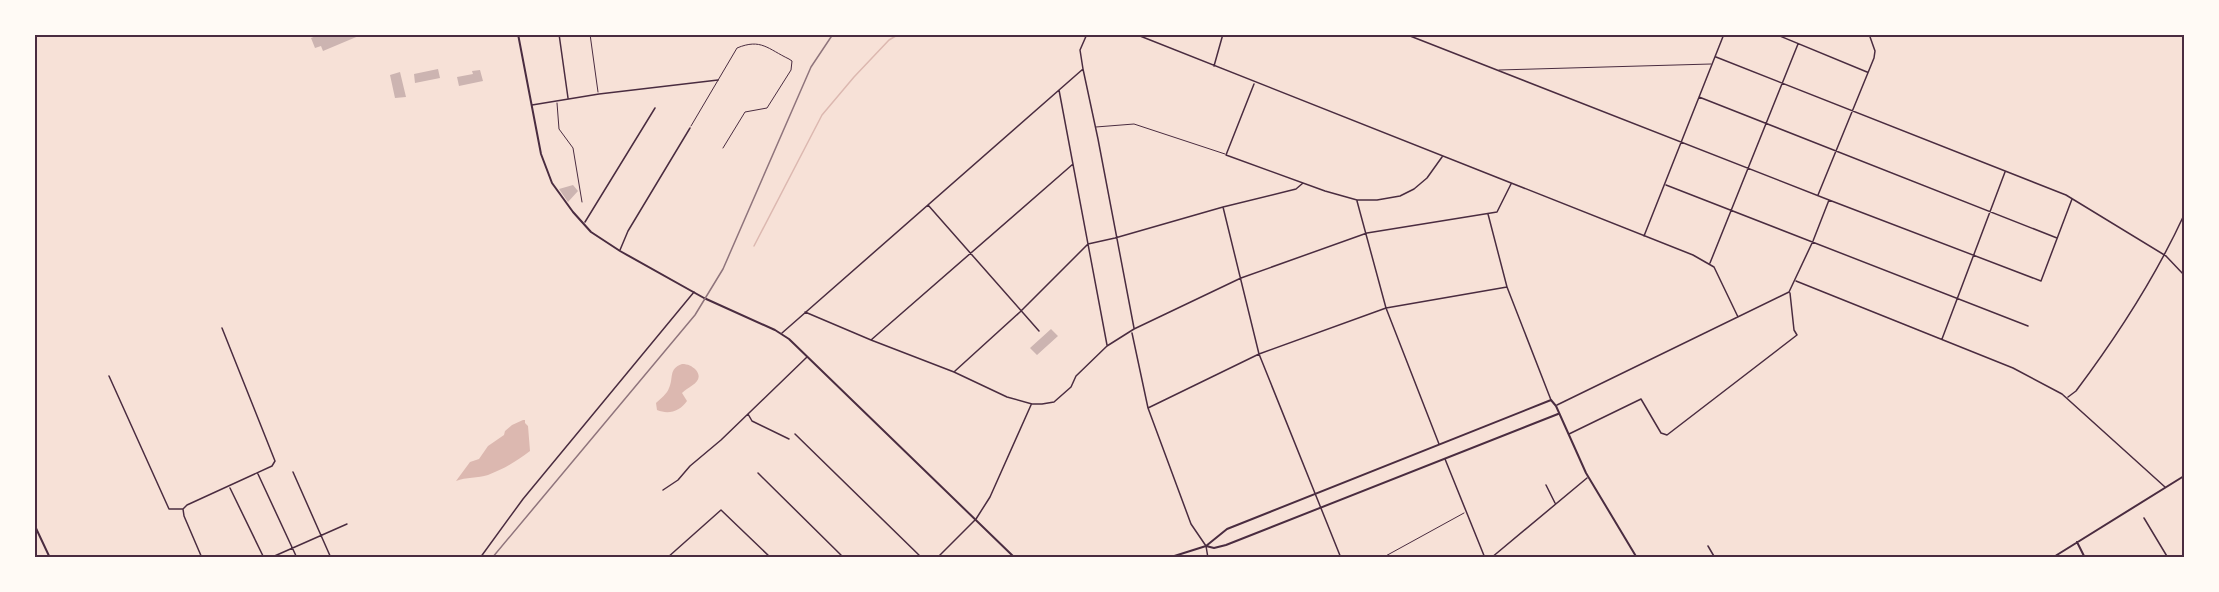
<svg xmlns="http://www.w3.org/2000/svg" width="2219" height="592" font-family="'Nunito Sans',sans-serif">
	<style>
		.water { fill: #dcb8b0 }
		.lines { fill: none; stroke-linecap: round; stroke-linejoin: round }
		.stream { stroke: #dcb8b0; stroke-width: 1.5 }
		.building { fill: #ccb4b1 }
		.service { stroke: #4a2c40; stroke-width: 1 }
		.minor { stroke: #4a2c40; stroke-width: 1.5 }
		.tertiary { stroke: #4a2c40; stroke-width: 2 }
		.secondary { stroke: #4a2c40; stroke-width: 2 }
		.rail { stroke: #8f747c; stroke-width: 1.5 }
		.neatline { fill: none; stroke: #4a2c40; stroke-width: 2 }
	</style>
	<rect width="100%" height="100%" fill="#f7e1d7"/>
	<!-- water -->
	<path class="water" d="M682,364C688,364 692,366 696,370C705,382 689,386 682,393L687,401C680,411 669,415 657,410L656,403C661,398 667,394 669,388C674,378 668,369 682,364Z
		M523,420H525V423L528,426L530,451C517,461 504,469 488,475C478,478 466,477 456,481L470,462L479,459L488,446L504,435L505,431L512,425Z"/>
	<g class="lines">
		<!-- stream -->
		<path class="stream" d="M754,246L822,115L854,77L889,40L899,34"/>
	</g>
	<!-- building -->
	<path class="building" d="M321,34L332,36L361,35L323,51L321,46L315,48L311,38Z
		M438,69L440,78L415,83L414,74Z
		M480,70L483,81L459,86L457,77L473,74L472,71Z
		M400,72L406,97L395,98L390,75Z
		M573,185L578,191L568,202L559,189Z
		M1051,329L1058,336L1037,355L1030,348Z"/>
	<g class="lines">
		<!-- service -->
		<path class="service" d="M590,34L598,92
			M1499,70L1711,64
			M557,103L559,129L573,148L582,202
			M691,126L737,48C761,38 768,49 789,59L792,61L791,70L767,108L745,112L723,148
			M1096,127L1134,124L1225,154
			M1382,558L1464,513"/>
		<!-- minor -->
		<path class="minor" d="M559,34L568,98
			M1087,34L1080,50L1083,69L1098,139L1134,328
			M1135,34L1693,255L1714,267L1738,317
			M1405,34L1829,200L2041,281L2072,199
			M1775,34L1867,72
			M1716,57L2066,195L2166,256L2184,275
			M1214,66L1223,34
			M1254,84L1226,155L1325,191L1357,200H1377L1400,196L1414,189L1427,178L1442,157
			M1059,90L1107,345
			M1699,97L2057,238
			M532,105L599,94L718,80
			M1666,185L2028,326
			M1818,195L1874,58L1875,51L1869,34
			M1357,201L1386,308L1439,444
			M928,205L1039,331
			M1223,207L1259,354L1341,558
			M1488,214L1507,287L1551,400
			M585,222L655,108
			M1644,236L1724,34
			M620,250L628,231L690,128
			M1710,263L1798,44
			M1796,281L2013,368L2062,394L2165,487
			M805,312L871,340L954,372L1007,397L1032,404H1042L1054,402L1071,387L1076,376L1107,346L1134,329L1241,278L1367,233L1497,212L1511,184
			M782,333L1083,69
			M1132,333L1148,408L1191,524L1206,546L1208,558
			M1942,339L2005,172
			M871,340L1073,164
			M955,371L1020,312L1088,244L1115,238L1223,207L1296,189L1303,183
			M109,376L169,509H183
			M2068,397L2076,391C2118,335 2155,278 2184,215
			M1557,405L1789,292L1813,241L1829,200
			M1148,408L1259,354L1386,308L1507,287
			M748,414L752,421L789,439
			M795,434L922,558
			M1569,434L1641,399L1661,433L1667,435L1797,335L1794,330L1790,293
			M1445,459L1485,558
			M293,472L331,558
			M758,473L844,558
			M258,474L297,558
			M1546,485L1555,503
			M230,488L264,558
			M663,490L678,480L690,466L721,440L807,357
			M2144,518L2168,558
			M1708,546L1715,558
			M202,558L184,516L183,509L187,505L272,466L275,461L222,328
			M270,558L347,524
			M480,558L523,499L694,292
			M667,558L721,510L771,558
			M937,558L976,519L990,497L1031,405
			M1491,558L1587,478"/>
		<!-- tertiary -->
		<path class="tertiary" d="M518,34L541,154L552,183L573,212L591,232L620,251L704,298L775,330L789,339L1015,558
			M2077,542L2085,558
			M1206,546L1214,548L1226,545L1558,414
			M1168,558L1206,546L1227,529L1551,400L1556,406L1586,473L1637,558
			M2052,558L2184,476"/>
		<!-- secondary -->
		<path class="secondary" d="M34,524L50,558"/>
		<!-- rail -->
		<path class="rail" d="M492,558L695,315L723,269L811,67L833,34"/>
	</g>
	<!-- border -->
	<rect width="2219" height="592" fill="none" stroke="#fffaf5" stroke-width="72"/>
	<rect x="36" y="36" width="2147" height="520" class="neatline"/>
</svg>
